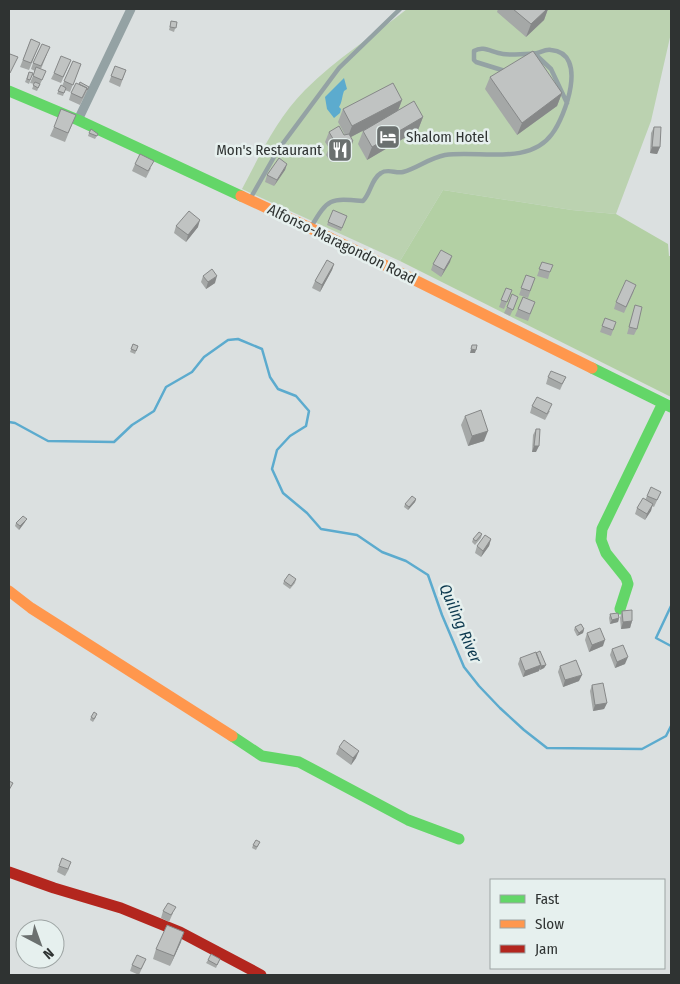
<svg xmlns="http://www.w3.org/2000/svg" width="680" height="984" font-family="'Fira Sans Condensed',sans-serif">
	<style>
		.green { fill: #bbd2b0 }
		.forest { fill: #b3d0a4 }
		.water { fill: #5cabce }
		.lines { fill: none; stroke-linecap: round; stroke-linejoin: round }
		.stream { stroke: #5cabce; stroke-width: 2.5 }
		.lane { stroke: #94a2a4; stroke-width: 4.5 }
		.street { stroke: #94a2a4; stroke-width: 9 }
		.fast { stroke: #63d668; stroke-width: 11 }
		.slow { stroke: #ff974d; stroke-width: 11 }
		.jam { stroke: #b3261e; stroke-width: 11 }
		.wall { fill: #a5a8a7 }
		.shaded-wall { fill: #868888 }
		.building { fill: #c0c3c2; stroke: #868888 }
		.labels { text-anchor: middle; stroke-width: 5; stroke-linejoin: round; paint-order: stroke }
		.poi-label { font-size: 15px; fill: #2f3332; stroke: #e6f0ee; text-anchor: start }
		.street-label { font-size: 15px; fill: #2f3332; stroke: #e6f0ee }
		.water-label { font-size: 16px; font-style: italic; fill: #0b384e; stroke: #e6f0ee }
	</style>
	<rect width="100%" height="100%" fill="#dbe0e0"/>
	<!-- green -->
	<path class="green" d="M407,9H671V33L651,121L616,214L572,210L443,190L400,261L242,189C260,155 277,118 305,90C336,59 373,36 407,9Z"/>
	<!-- forest -->
	<path class="forest" d="M443,190L572,210L616,214L668,244L669,256H671V397L400,261Z"/>
	<!-- water -->
	<path class="water" d="M344,78L347,89L344,91C342,96 342,103 339,107L341,109L340,113L334,118L327,109L325,97Z"/>
	<g class="lines">
		<!-- stream -->
		<path class="stream" d="M9,422L15,423L48,441L114,442L132,425L154,411L166,387L192,372L204,357L228,340L238,339L262,349L270,377L278,389L296,396L309,411L306,426L290,436L277,450L272,469L283,493L307,513L321,529L357,535L382,552L406,561L428,575L442,615L464,667L479,686L500,708L524,730L547,748L642,749L666,736L671,726
			M671,606L656,638L671,646"/>
		<!-- lane -->
		<path class="lane" d="M535,54L551,69L567,103
			M250,199L278,150L339,68L400,9
			M311,227C328,198 330,198 363,201C371,193 371,179 381,173C388,168 396,174 403,172C418,168 429,158 445,155C479,150 529,166 552,134C565,117 589,53 551,50C546,49 541,52 537,53C532,54 508,55 503,54C492,53 484,45 474,51V60L476,62L505,71"/>
		<!-- street -->
		<path class="street" d="M78,120L131,9"/>
		<!-- fast -->
		<path class="fast" d="M9,91L78,120L241,196
			M592,368L671,407
			M620,609L628,584L626,578L606,553L601,540L602,529L663,403
			M232,736L262,756L299,762L408,820L459,839"/>
		<!-- slow -->
		<path class="slow" d="M241,196L310,228L592,368
			M9,591L31,608L232,736"/>
		<!-- jam -->
		<path class="jam" d="M9,872L54,888L121,908L180,932L261,975"/>
	</g>
	<!-- wall -->
	<path class="wall" d="M498,9H548L544,20L526,37L497,12Z
		M171,21L177,22L174,32L169,30Z
		M31,39L40,43L29,70L20,67Z
		M47,54L41,69L43,78L37,91L32,89L34,84L30,83L35,71L31,69L33,63Z
		M71,60L61,83L51,79L54,73Z
		M73,61L81,64L70,92L65,90L63,96L57,94L61,85L62,86Z
		M115,66L126,70L120,87L109,82Z
		M29,72L33,73L29,84L25,82Z
		M490,77L562,93L557,106L517,135L485,89Z
		M79,84L89,87L80,105L69,100L71,93Z
		M402,100L398,111L423,117L418,130L367,160L358,144L363,131L366,129L351,137L350,151L331,162L326,155L329,148L325,142L329,132L345,135L338,122L343,109Z
		M76,115L65,142L50,136L54,127Z
		M654,127L660,147L657,154L650,153L651,133Z
		M89,133L98,134L95,139L88,136Z
		M135,164L151,168L146,178L132,171Z
		M287,164L285,170L274,186L265,182L267,175Z
		M347,216L341,231L327,225L328,222Z
		M176,226L198,227L186,242L174,233Z
		M450,262L441,277L431,270L433,264Z
		M542,262L550,272L548,279L537,276Z
		M334,264L332,270L320,292L312,288L315,281Z
		M526,275L535,278L528,298L519,295Z
		M203,276L215,283L206,289L201,282Z
		M506,288L512,290L504,309L499,307Z
		M634,291L624,313L614,309L616,302Z
		M523,297L535,302L528,321L515,316Z
		M516,303L510,316L504,313L507,307Z
		M635,305L637,329L634,335L627,334Z
		M605,318L616,322L611,336L600,332Z
		M133,344L138,346L135,354L130,352Z
		M548,377H566L560,390L546,384Z
		M532,406L550,411L545,420L530,413Z
		M465,416L484,441L468,446L461,425Z
		M536,429V452H532L533,435Z
		M661,492L654,507L652,506L645,520L635,514L637,508L645,500L647,496Z
		M416,499L415,502L408,510L404,507L405,504Z
		M25,522L19,530L15,526L16,523Z
		M482,534L481,538L475,545L472,542L473,539Z
		M491,539L489,546L481,557L475,553L477,546Z
		M296,579L295,583L290,589L283,584L284,581Z
		M622,611L632,621L630,628L621,629L620,618Z
		M610,614L619,618L618,622L610,624L609,618Z
		M575,627L584,629L583,633L577,636L574,630Z
		M587,633L603,646L589,652L585,640Z
		M612,649L625,664L615,668L610,655Z
		M520,658L546,665L544,668L540,670L539,669V671L523,677L518,664Z
		M560,666L579,681L563,687L558,672Z
		M592,685L607,703L604,709L593,711L590,691Z
		M91,717H96L93,722L90,720Z
		M339,747L356,758L351,765L336,754Z
		M260,842L256,850L252,848L253,845Z
		M59,866L69,869L65,876L57,872Z
		M163,911L173,913L169,922L161,918Z
		M181,942L170,966L153,959L156,949Z
		M146,959L139,975L130,971L132,965Z
		M220,959L216,968L206,963L208,960Z"/>
	<!-- shaded-wall -->
	<path class="shaded-wall" d="M547,9H548L544,20L526,37L531,24Z
		M562,93L557,106L517,135L522,123Z
		M402,100L397,113L347,139L352,126Z
		M423,117L418,130L367,160L372,147Z
		M353,141L350,151L331,162L334,152Z
		M652,147H660L657,154L650,153Z
		M287,164L285,170L274,186L277,180Z
		M200,220L198,227L186,242L188,235Z
		M452,256L450,262L441,277L444,270Z
		M334,264L332,270L320,292L322,285Z
		M217,276L215,283L206,289L208,282Z
		M471,349L476,350L475,353H470Z
		M488,431L484,441L468,446L472,436Z
		M534,446H539L536,452H532Z
		M416,499L415,502L408,510L409,507Z
		M653,504L651,511L645,520L647,514Z
		M27,519L25,522L19,530L20,526Z
		M491,539L489,546L481,557L483,551Z
		M619,618L618,622L610,624L612,620Z
		M632,621L630,628L621,629L623,622Z
		M584,629L583,633L577,636L579,633Z
		M605,640L603,646L589,652L592,645Z
		M628,657L625,664L615,668L617,662Z
		M541,665L539,671L523,677L525,671Z
		M546,665L544,668L540,670L541,666Z
		M582,675L579,681L563,687L565,680Z
		M607,703L604,709L593,711L595,705Z
		M359,751L356,758L351,765L353,758Z
		M184,932L181,942L170,966L174,956Z"/>
	<!-- building -->
	<path class="building" d="M513,9H547L531,24Z
		M171,21L177,22L176,28L170,27Z
		M31,39L40,43L31,63L23,60Z
		M42,44L50,47L41,66L33,63Z
		M533,51L562,93L522,123L490,77Z
		M10,54L18,57L10,73H9V57Z
		M61,56L71,60L63,77L54,73Z
		M73,61L81,64L73,85L64,81Z
		M115,66L126,70L122,80L111,76Z
		M36,67L46,71L42,80L33,76Z
		M29,72L33,73L30,80L27,79Z
		M35,82L40,84L38,88L33,85Z
		M80,82L89,87L87,90V88L79,84Z
		M76,83L87,88L82,98L71,93Z
		M393,83L402,100L352,126L343,109Z
		M61,85L66,88L64,93L58,91Z
		M414,101L423,117L372,147L363,131Z
		M61,109L76,115L68,133L54,127Z
		M339,126L344,135L349,134L353,141L334,152L330,145L335,142L329,132Z
		M654,127H661L660,147H652Z
		M91,129L98,134L97,136L89,133Z
		M140,154L154,161L148,171L135,164Z
		M279,158L287,164L277,180L267,175Z
		M333,210L347,216L342,228L328,222Z
		M189,211L200,220L188,235L176,226Z
		M441,250L452,256L444,270L433,264Z
		M327,260L334,264L322,285L315,281Z
		M542,262L553,265L550,272L539,269Z
		M212,269L217,276L208,282L203,276Z
		M526,275L535,278L530,291L521,288Z
		M626,280L636,285L626,307L616,302Z
		M506,288L512,290L507,302L501,300Z
		M512,294L518,297L513,310L507,307Z
		M523,297L535,302L530,314L518,309Z
		M635,305L642,307L637,329L629,327Z
		M605,318L616,322L613,330L602,326Z
		M133,344L138,346L136,351L131,349Z
		M472,345H477L476,350L471,349Z
		M551,371L566,377L562,384L548,377Z
		M537,397L552,404L547,414L532,406Z
		M481,410L488,431L472,436L465,416Z
		M536,429H540L539,446H534Z
		M651,487L661,492L657,500L647,496Z
		M412,496L416,499L409,507L405,504Z
		M643,498L653,504L647,514L637,508Z
		M23,516L27,519L20,526L16,523Z
		M479,532L482,534L476,541L473,539Z
		M485,535L491,539L483,551L477,546Z
		M289,574L296,579L291,586L284,581Z
		M632,610V621L623,622L622,611Z
		M618,613L619,618L612,620L610,614Z
		M581,624L584,629L579,633L575,627Z
		M600,628L605,640L592,645L587,633Z
		M623,645L628,657L617,662L612,649Z
		M540,651L546,665L541,666L536,653Z
		M536,652L541,665L525,671L520,658Z
		M576,660L582,675L565,680L560,666Z
		M603,683L607,703L595,705L592,685Z
		M94,712L97,714L94,719L91,717Z
		M344,740L359,751L353,758L339,747Z
		M9,781L13,783L9,790Z
		M256,840L260,842L257,847L253,845Z
		M62,858L71,862L68,869L59,866Z
		M168,903L176,907L171,915L163,911Z
		M167,925L184,932L174,956L156,949Z
		M211,954L220,959L217,965L208,960Z
		M137,955L146,959L141,969L132,965Z"/>
	<!-- icons -->
	<defs>
		<symbol id="hotel-square" viewBox="-11 -11 22 22"><rect x="-9" y="-9" width="18" height="18" rx="4" fill="#6b706f" stroke="#e6f0ee"/><path d="M-6-4.5h1.5V1H6V5H4.5V3h-9V5H-6ZM-4 0a1.8 1.8 0 1 1 3.6 0ZM.5 0V-2.5h3Q6-2.5 6 0Z" fill="#fff"/></symbol>
		<symbol id="restaurant-square" viewBox="-11 -11 22 22"><rect x="-9" y="-9" width="18" height="18" rx="4" fill="#6b706f" stroke="#e6f0ee"/><path d="M-5-6h1v4h1v-4h1v4h1v-4h1v5L-1.5 .5V6h-2V.5L-5-1ZM5-6V6H3V1.5H1.5Q1.5-4 5-6Z" fill="#fff"/></symbol>
	</defs>
	<g fill-rule="evenodd">
		<use href="#hotel-square" x="374" y="123" width="28" height="28"/>
		<use href="#restaurant-square" x="326" y="136" width="28" height="28"/>
	</g>
	<g class="labels">
		<!-- poi labels -->
		<g class="poi-label">
			<text x="406" y="142">Shalom Hotel</text>
			<text x="322" y="155" text-anchor="end">Mon's Restaurant</text>
		</g>
		<!-- street labels -->
		<g class="street-label">
			<text transform="translate(342 244) rotate(26)" y="5">Alfonso-Maragondon Road</text>
		</g>
		<!-- water labels -->
		<g class="water-label">
			<text transform="translate(461 623) rotate(67)" y="6">Quiling River</text>
		</g>
	</g>
	<!-- border -->
	<rect width="680" height="984" fill="none" stroke="#2f3332" stroke-width="20"/>
	<!-- legend -->
	<rect x="490" y="879" width="175" height="90" fill="#e6f0ee" stroke="#9da4a3"/>
	<rect x="500" y="895" width="25" height="8" fill="#63d668" stroke="#9da4a3"/>
	<text x="535" y="904" font-size="15" fill="#2f3332">Fast</text>
	<rect x="500" y="920" width="25" height="8" fill="#ff974d" stroke="#9da4a3"/>
	<text x="535" y="929" font-size="15" fill="#2f3332">Slow</text>
	<rect x="500" y="945" width="25" height="8" fill="#b3261e" stroke="#9da4a3"/>
	<text x="535" y="954" font-size="15" fill="#2f3332">Jam</text>
	<!-- north arrow -->
	<g transform="translate(40 944) rotate(139)"><circle r="24" fill="#e6f0ee" stroke="#9da4a3"/>
	<path d="M0-4L9 19L0 12L-9 19Z" fill="#6b706f"/>
	<text y="-8" font-size="14" font-weight="bold" text-anchor="middle" fill="#2f3332">N</text>
	</g>
</svg>
